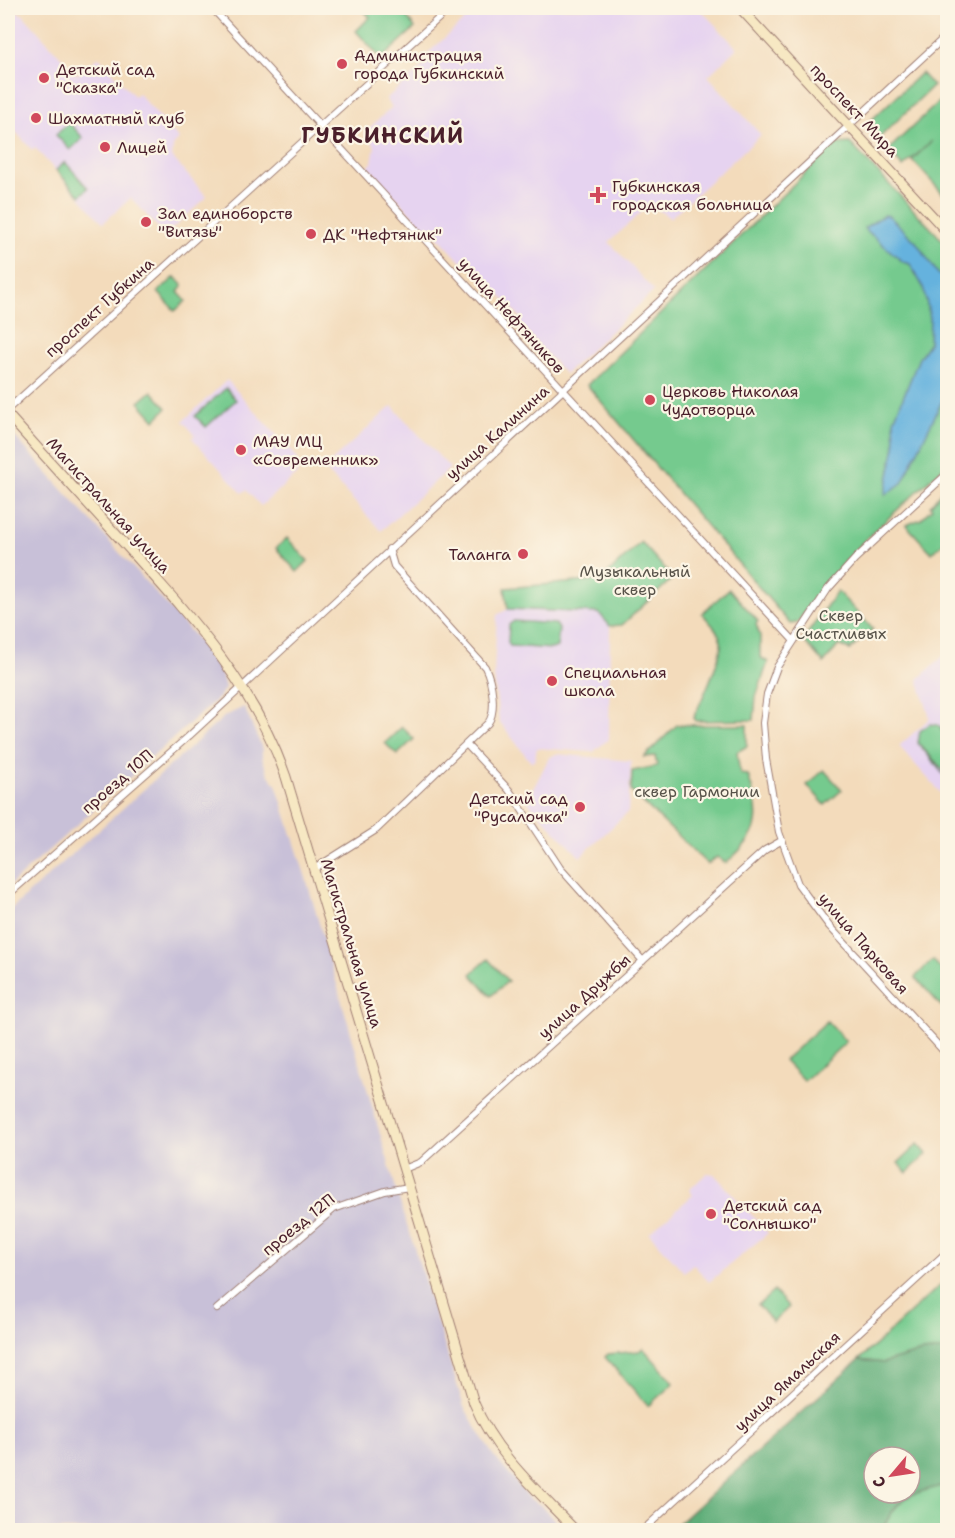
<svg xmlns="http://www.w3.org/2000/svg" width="955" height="1538" font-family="'Shantell Sans',sans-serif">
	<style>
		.built { fill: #e6d3f0 }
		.industrial { fill: #c8c0d8 }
		.green { fill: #74ca8e; stroke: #5f745c; stroke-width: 1.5 }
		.forest { fill: #5fae79; stroke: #546652; stroke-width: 1.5; fill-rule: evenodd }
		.water { fill: #65b2de; stroke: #586884; stroke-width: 1.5 }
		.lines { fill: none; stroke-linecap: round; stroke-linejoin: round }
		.minor-casing { stroke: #9e7d73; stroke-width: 8 }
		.secondary-casing { stroke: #9e7d73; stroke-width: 11 }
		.minor { stroke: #fff; stroke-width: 6 }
		.secondary { stroke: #f7e8c3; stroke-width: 9 }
		.poi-dot { fill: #d1495b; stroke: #fcf5e5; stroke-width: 2 }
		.labels { text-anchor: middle; stroke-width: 4.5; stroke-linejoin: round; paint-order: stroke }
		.poi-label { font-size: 16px; fill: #4a1f2b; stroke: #fcf5e5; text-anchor: start }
		.street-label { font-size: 16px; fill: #4a1f2b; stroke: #fcf5e5 }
		.park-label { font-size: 16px; fill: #575249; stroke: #fcf5e5 }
		.district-label { font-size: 22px; font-weight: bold; letter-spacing: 1.5px; fill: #4a1f2b; stroke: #fcf5e5 }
	</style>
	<rect width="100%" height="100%" fill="#fcf5e5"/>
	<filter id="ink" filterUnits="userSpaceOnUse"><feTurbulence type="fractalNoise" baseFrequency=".0167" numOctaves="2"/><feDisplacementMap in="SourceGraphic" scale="12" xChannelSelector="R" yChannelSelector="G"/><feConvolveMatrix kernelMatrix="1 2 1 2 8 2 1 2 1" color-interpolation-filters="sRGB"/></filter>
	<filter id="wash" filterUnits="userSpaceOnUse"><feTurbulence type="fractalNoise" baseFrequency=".008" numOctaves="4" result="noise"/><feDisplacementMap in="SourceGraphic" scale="24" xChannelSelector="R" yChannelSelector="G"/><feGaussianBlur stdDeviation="1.35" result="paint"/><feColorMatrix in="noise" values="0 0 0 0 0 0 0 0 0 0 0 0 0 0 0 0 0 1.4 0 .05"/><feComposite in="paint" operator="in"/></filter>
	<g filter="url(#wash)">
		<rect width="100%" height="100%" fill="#f3dbbb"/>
		<!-- built -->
		<path class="built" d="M10,8L23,15L77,75L99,57L134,96L138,93L179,139L173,146L172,157L207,197L165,235L131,198L103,223L35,148L32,150L8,123V11Z
			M478,8H699L737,48L708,76L761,135L670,218L650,204L609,242L654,291L565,374L518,322L521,318L467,257L461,262L431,229L427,231L368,167L372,163L375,146L364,133L392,107L386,99L431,59L427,54Z
			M227,380L298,459L291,466L298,473L261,506L246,490L242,493L192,438L195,435L183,421Z
			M392,406L450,468L381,531L324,468Z
			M508,609L599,613L610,626L609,739L593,752L537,748L534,762L530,761L499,721L494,674L497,615Z
			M947,653V800L899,746L930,718L918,679Z
			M556,754L631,761L628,812L580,857L527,801L549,758Z
			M707,1173L714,1174L768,1233L709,1282L693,1264L684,1272L649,1233L693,1195L689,1190Z"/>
		<!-- industrial -->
		<path class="industrial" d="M8,429L201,643L219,665L225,688L219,697L8,887Z
			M244,707L262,748V758L268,774L276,784L306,878L399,1199L464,1407L493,1455L530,1499L542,1506L564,1530H8V912L225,716Z"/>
		<!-- green -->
		<path class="green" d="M361,8H400L415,28L381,59L356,31L370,17Z
			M921,73L933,86L878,139L865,126Z
			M944,97L948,101L947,198L912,160L932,141L903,167L888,150Z
			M69,122L83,138L70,150L56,135Z
			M850,143L947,245V464L868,537L830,578L797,623L790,624L587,385L835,144Z
			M65,162L88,188L80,196L56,170Z
			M175,277L183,286L178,292L186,301L175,311L158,292Z
			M226,388L236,400L206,427L195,416Z
			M152,391L167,408L155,420L139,402Z
			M947,484V540L932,553L906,525L921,519L932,508L930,506Z
			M287,538L308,561L297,572L276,548Z
			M641,542L673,578L622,625L610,626L599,613L508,609L505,588L601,580Z
			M729,589L758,621L756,624L760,636V657L768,662L756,697L754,720L695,721L694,717C700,703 724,654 721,641C718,629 709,622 702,613Z
			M837,591L873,629L850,650L839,645L824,663L803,640Z
			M514,621L556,624L559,629L557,647L552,649L510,646L508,642L509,625Z
			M930,724L938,725L947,732V734L940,728L947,737V774L920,745L947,779L918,743L920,731Z
			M677,725H747V746L737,752L740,774L748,775C762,820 762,832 726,863L717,857L708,864L704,861L631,791L632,771L657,766L655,756L644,757Z
			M402,727L414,739L397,755L385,743Z
			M824,770L842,790L825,805L807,785Z
			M488,959L508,981L491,996L471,974Z
			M933,960L947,976V1000L941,1006L915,977Z
			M827,1021L846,1042L804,1081L784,1060Z
			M918,1144L927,1154L907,1173L898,1163Z
			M947,1279V1350L922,1352L883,1363L859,1360Z
			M774,1291L789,1307L773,1322L758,1305Z
			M643,1348L674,1383L648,1406L605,1357L608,1354L639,1351Z
			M947,1484V1530H882C899,1494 910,1494 947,1484Z"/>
		<!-- forest -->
		<path class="forest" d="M947,1350V1484C910,1496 900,1492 882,1530H671L859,1360L883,1363L922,1352ZM874,1457H910V1493H874Z"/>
		<!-- water -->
		<path class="water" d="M884,215L889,216L916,242L938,274L948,282L947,391L902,483L885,495L895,446L894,420L919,358L929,343L930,318L923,287L910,264L903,262L864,228Z"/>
	</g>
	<g filter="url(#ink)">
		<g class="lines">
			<defs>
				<path id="minor" d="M212,8L793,640
					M8,409L450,8
					M948,473L855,559L828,589L777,667L767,694L763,723L766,759L779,832L798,884L829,926L948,1056
					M466,744L509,790L560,868L643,961
					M314,869L376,830L488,723C497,711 492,681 485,667L394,566L389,549
					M8,895L189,736L948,34
					M404,1169L421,1162L765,850L781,841
					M217,1309L334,1209L385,1191L409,1187
					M643,1530L948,1251"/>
				<path id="secondary" d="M740,8L948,233
					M8,415C49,461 91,507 133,553C195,622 255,688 286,777L474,1403C495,1454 538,1491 575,1530"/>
			</defs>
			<!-- minor casing -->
			<use href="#minor" class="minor-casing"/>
			<!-- secondary casing -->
			<use href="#secondary" class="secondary-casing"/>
			<!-- minor -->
			<use href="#minor" class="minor"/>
			<!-- secondary -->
			<use href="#secondary" class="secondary"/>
		</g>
	</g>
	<!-- markers -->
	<g class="poi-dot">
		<circle cx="342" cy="64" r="6"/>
		<circle cx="44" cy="78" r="6"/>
		<circle cx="36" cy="118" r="6"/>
		<circle cx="105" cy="147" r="6"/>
		<path d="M595 186h6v6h6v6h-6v6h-6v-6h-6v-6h6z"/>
		<circle cx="146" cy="222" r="6"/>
		<circle cx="311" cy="234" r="6"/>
		<circle cx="650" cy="400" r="6"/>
		<circle cx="241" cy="450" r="6"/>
		<circle cx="523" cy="554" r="6"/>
		<circle cx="552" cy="681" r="6"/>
		<circle cx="580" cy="807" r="6"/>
		<circle cx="711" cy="1214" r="6"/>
	</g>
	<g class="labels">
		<!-- poi labels -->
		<g class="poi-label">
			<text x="354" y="61">Администрация<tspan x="354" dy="18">города Губкинский</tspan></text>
			<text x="56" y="75">Детский сад<tspan x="56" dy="18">"Сказка"</tspan></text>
			<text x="48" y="124">Шахматный клуб</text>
			<text x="117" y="153">Лицей</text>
			<text x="612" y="192">Губкинская<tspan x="612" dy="18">городская больница</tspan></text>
			<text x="158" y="219">Зал единоборств<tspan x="158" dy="18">"Витязь"</tspan></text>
			<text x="323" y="240">ДК "Нефтяник"</text>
			<text x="662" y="397">Церковь Николая<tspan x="662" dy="18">Чудотворца</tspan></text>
			<text x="253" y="447">МАУ МЦ<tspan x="253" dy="18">«Современник»</tspan></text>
			<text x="511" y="560" text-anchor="end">Таланга</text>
			<text x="564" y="678">Специальная<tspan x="564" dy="18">школа</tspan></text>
			<text x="568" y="804" text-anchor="end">Детский сад<tspan x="568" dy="18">"Русалочка"</tspan></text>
			<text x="723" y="1211">Детский сад<tspan x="723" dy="18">"Солнышко"</tspan></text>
		</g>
		<!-- street labels -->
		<g class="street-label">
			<text transform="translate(855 110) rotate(47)" y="6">проспект Мира</text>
			<text transform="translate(99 307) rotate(-42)" y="6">проспект Губкина</text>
			<text transform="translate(512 315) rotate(48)" y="6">улица Нефтяников</text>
			<text transform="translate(497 432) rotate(-42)" y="6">улица Калинина</text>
			<text transform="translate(109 505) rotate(48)" y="6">Магистральная улица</text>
			<text transform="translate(117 781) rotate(-41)" y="6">проезд 10П</text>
			<text transform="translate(352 943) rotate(73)" y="6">Магистральная улица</text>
			<text transform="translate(864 943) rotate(49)" y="6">улица Парковая</text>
			<text transform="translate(584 996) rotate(-42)" y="6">улица Дружбы</text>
			<text transform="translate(298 1224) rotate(-39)" y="6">проезд 12П</text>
			<text transform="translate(787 1381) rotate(-43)" y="6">улица Ямальская</text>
		</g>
		<!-- park labels -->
		<g class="park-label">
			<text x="635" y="577">Музыкальный<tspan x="635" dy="18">сквер</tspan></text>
			<text x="841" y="621">Сквер<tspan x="841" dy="18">Счастливых</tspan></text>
			<text x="697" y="797">сквер Гармонии</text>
		</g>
		<!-- district labels -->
		<g class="district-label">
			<text x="383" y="143">ГУБКИНСКИЙ</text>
		</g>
	</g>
	<!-- margin -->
	<rect width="955" height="1538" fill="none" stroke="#fcf5e5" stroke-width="30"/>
	<!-- north arrow -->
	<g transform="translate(892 1475) rotate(241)"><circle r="28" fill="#fcf5e5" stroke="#b59f9b" stroke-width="1.5"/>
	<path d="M0-4.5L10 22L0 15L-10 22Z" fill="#d1495b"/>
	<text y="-9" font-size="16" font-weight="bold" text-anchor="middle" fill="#4a1f2b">С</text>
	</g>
</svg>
